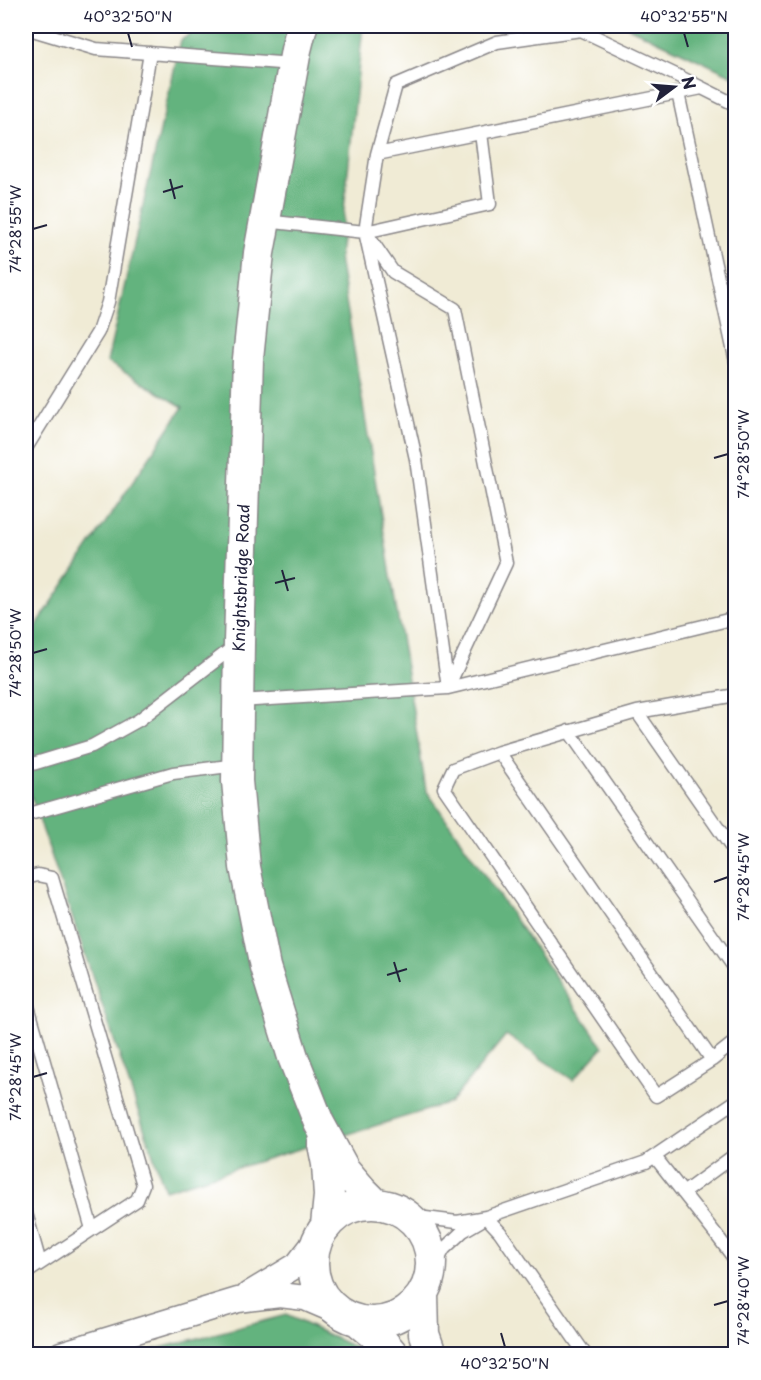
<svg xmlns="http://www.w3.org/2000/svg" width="761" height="1380" font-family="'Playpen Sans',sans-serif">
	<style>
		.forest { fill: #64b37e; stroke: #436a5c; stroke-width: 1.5 }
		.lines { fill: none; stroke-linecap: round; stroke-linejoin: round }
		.service-casing { stroke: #898688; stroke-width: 15 }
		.minor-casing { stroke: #898688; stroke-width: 27 }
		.tertiary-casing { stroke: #898688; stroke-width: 33 }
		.service { stroke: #fff; stroke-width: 12 }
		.minor { stroke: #fff; stroke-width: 24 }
		.tertiary { stroke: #fff; stroke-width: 30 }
		.ticks { fill: none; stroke: #22223b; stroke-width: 2 }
		.labels { text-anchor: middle; stroke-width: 4.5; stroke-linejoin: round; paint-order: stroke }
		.street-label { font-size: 16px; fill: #22223b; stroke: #fff }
		.neatline { fill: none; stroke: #22223b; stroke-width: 2 }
		.ticks-label { font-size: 15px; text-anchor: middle; fill: #22223b }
	</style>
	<rect width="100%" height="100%" fill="#fff"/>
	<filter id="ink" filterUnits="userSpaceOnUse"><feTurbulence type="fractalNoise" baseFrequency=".0167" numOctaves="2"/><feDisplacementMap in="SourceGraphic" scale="12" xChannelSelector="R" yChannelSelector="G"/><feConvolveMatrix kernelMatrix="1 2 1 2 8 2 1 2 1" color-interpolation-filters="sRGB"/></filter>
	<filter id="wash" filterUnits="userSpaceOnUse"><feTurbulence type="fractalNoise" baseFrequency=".008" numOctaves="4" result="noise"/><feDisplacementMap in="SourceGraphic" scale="24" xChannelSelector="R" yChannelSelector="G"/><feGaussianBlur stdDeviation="1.35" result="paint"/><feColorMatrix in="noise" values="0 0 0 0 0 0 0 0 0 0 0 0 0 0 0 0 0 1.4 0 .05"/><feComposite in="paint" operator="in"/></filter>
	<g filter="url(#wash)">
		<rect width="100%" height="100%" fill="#f0ebd5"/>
		<!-- forest -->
		<path class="forest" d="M203,26H363L339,258L426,790L603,1047L573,1080L506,1035L450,1103L165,1190L26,781V641L183,407L107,362L181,40Z
			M626,26H735V77Z
			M286,1315L369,1354H137L145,1352Z"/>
	</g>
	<g filter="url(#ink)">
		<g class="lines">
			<defs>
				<path id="service" d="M26,28L96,49L292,64
					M702,88L377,154L396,85L497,42L581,30L678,76L736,105
					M678,93L736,362
					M377,154L365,232L416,459L448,688
					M265,221L365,232L490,204L481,133
					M369,237L393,272L455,309L506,563L448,687
					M26,448L98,332L108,302L150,53
					M736,695L637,712L736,854
					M239,701L448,688L736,618
					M637,712L499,752L712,1060L736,1041
					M569,731L736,970
					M499,752L453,769L444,788L656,1096L712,1060
					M26,766L92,746L139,720L236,645
					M26,815L173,773L237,765
					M26,878L38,875L52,878L143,1185L137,1200L26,1273
					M26,999L92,1229
					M655,1157L718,1237L736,1261
					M683,1193L736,1154
					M26,1213L40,1263
					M410,1216L457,1222L486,1217L646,1162L736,1101
					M486,1217L500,1232L585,1354
					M431,1273L444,1249L463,1231L480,1221"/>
				<path id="minor" d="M249,1294L297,1265L318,1238
					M61,1354L238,1300L280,1295L305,1298L340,1313"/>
				<path id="tertiary" d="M302,26L296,50L259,253L248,359L239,642L237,781L245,867L265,967L293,1057L319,1123L344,1169L362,1190L375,1203
					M323,1144L327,1164L329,1196L326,1225
					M313 1263a59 59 0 1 1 118 0a59 59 0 1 1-118 0Z
					M423,1294L424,1334L431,1354
					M358,1321L382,1341L393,1354"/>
			</defs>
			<!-- service casing -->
			<use href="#service" class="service-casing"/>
			<!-- minor casing -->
			<use href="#minor" class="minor-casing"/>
			<!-- tertiary casing -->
			<use href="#tertiary" class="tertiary-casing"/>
			<!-- service -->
			<use href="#service" class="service"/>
			<!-- minor -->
			<use href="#minor" class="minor"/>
			<!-- tertiary -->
			<use href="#tertiary" class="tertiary"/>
		</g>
	</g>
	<!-- ticks -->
	<path class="ticks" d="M128,33L132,47M684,33L688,47M170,179L175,199M163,192L183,186M33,229L47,225M714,458L728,454M282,570L288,591M275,583L295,578M33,653L47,649M714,882L728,877M394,962L400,982M387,975L407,969M33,1077L47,1073M714,1305L728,1301M501,1333L505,1347"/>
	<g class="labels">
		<!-- street labels -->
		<g class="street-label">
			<text transform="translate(241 578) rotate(-88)" y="6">Knightsbridge Road</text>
		</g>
	</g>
	<!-- margin -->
	<rect width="761" height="1380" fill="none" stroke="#fff" stroke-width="66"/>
	<!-- north arrow -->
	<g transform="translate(674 87) rotate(74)" stroke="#ffffff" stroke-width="4.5" paint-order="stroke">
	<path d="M0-4.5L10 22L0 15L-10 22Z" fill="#22223b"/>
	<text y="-9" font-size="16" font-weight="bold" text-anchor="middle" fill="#22223b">N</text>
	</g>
	<rect x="33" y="33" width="695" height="1314" class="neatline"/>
	<g class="ticks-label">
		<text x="128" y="22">40°32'50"N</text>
		<text x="684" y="22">40°32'55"N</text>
		<text transform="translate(16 229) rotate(-90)" y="5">74°28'55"W</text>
		<text transform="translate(744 454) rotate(-90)" y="5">74°28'50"W</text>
		<text transform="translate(16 653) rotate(-90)" y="5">74°28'50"W</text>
		<text transform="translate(744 877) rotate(-90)" y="5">74°28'45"W</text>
		<text transform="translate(16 1077) rotate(-90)" y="5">74°28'45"W</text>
		<text transform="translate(744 1301) rotate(-90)" y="5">74°28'40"W</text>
		<text x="505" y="1369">40°32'50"N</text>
	</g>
</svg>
